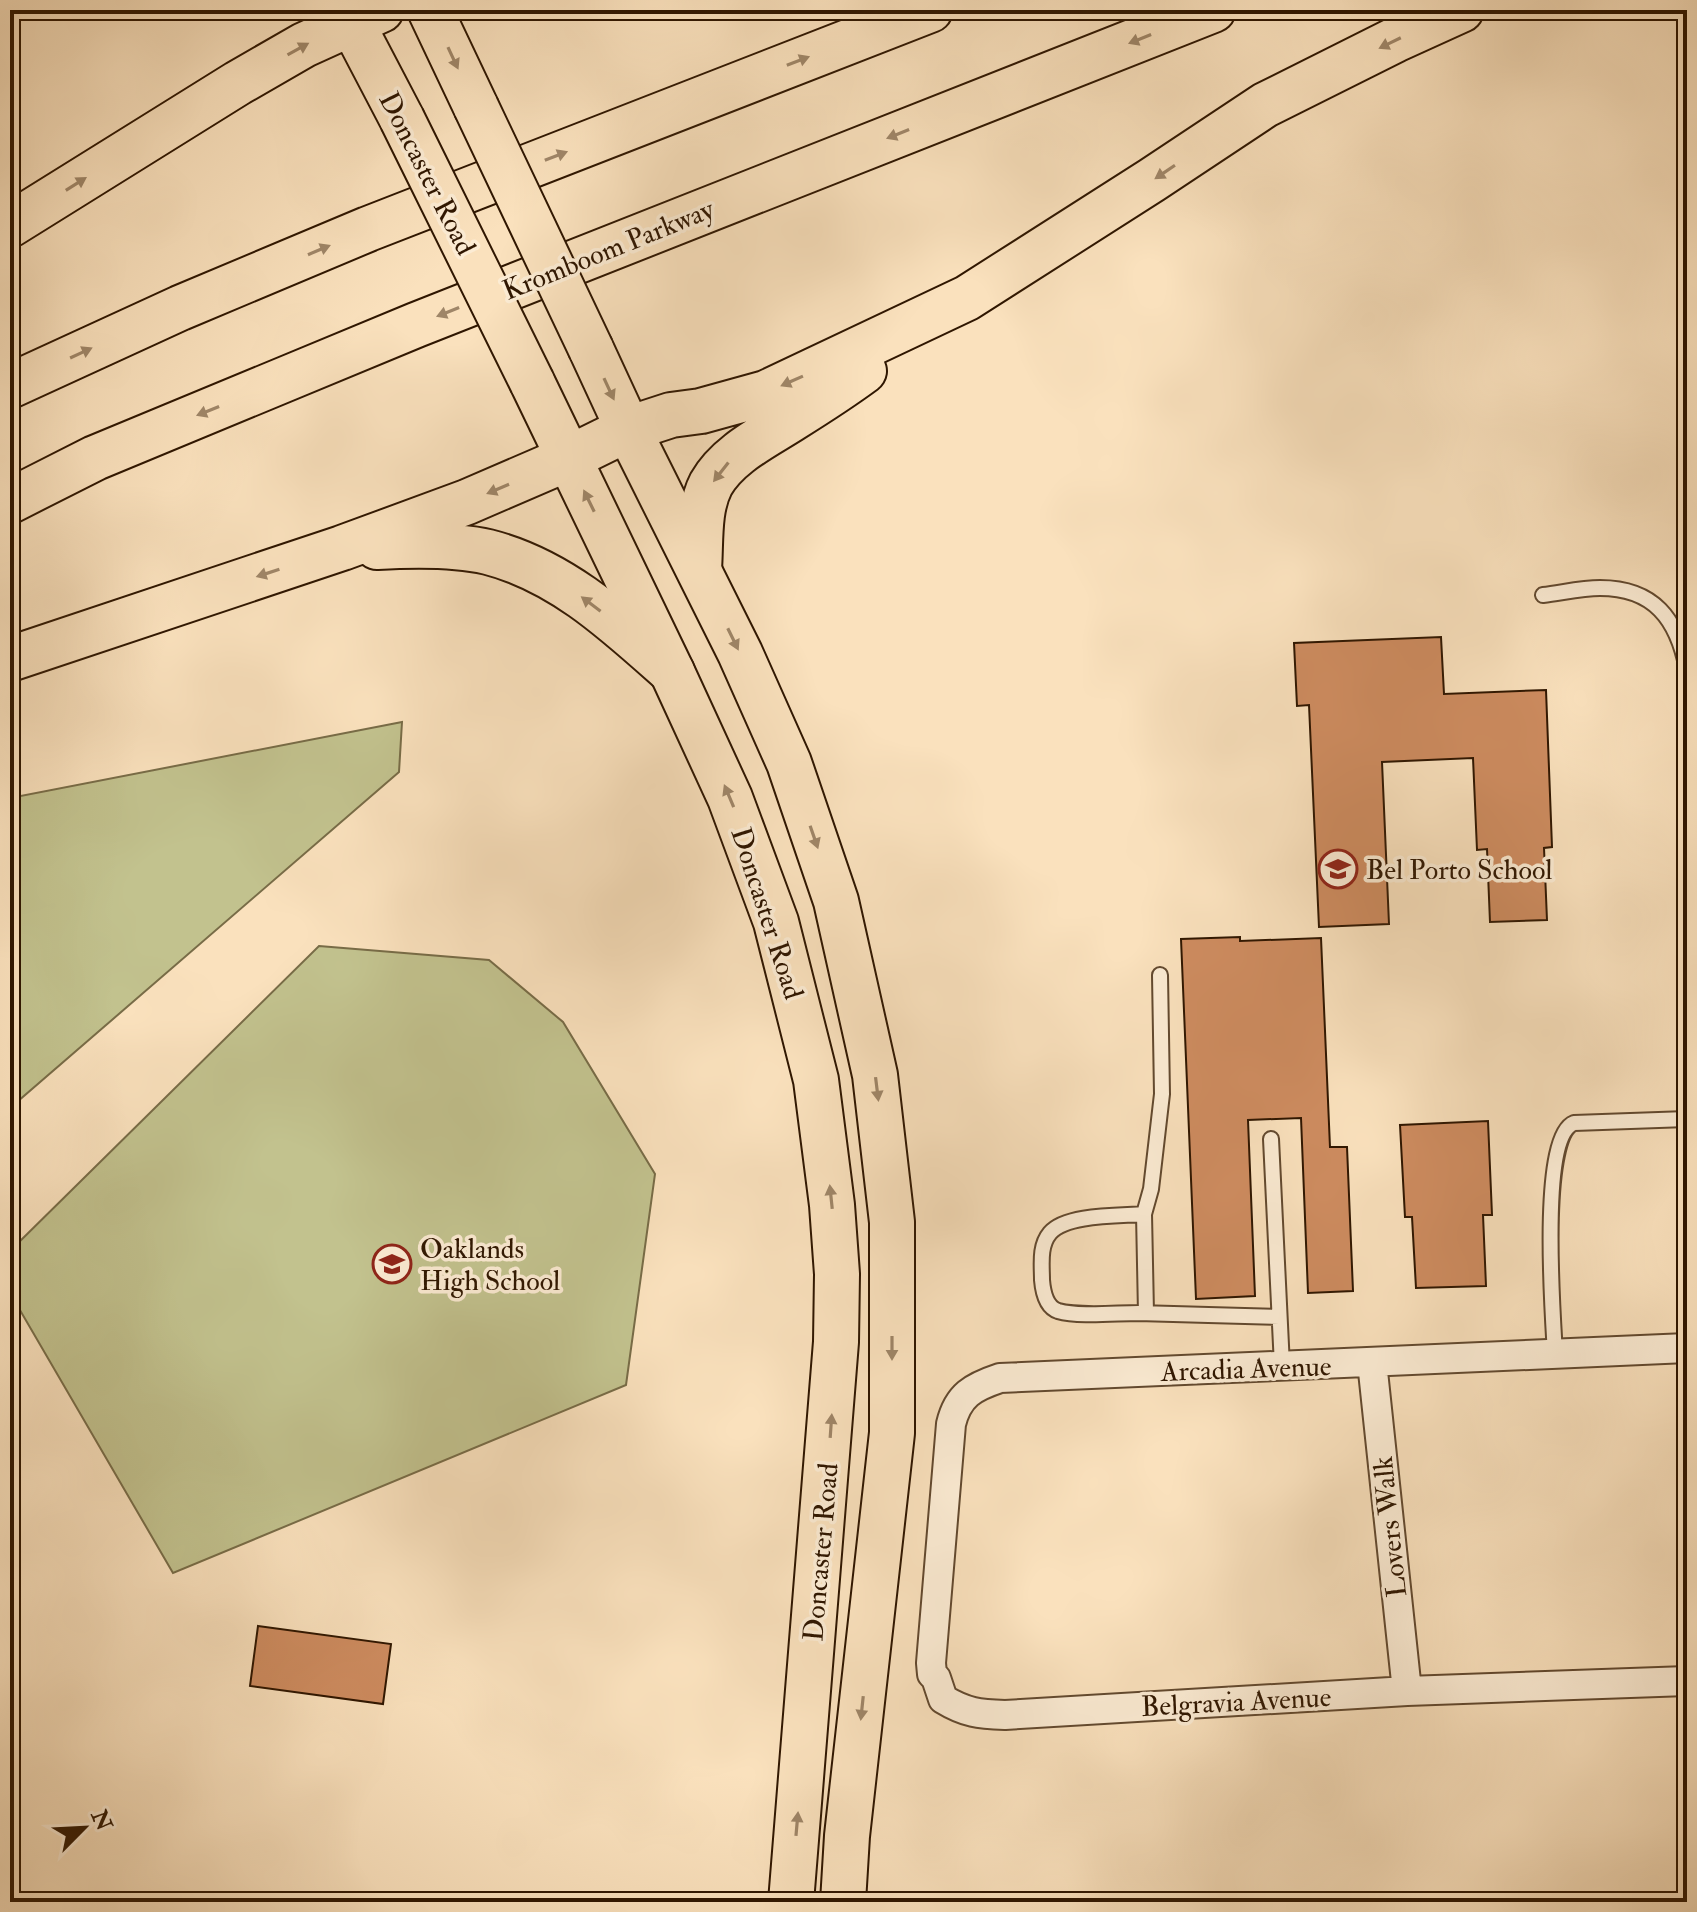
<svg xmlns="http://www.w3.org/2000/svg" width="1697" height="1912" font-family="'IM FELL Double Pica',serif">
	<style>
		.green { fill: #c2c28e; stroke: #786c47; stroke-width: 2 }
		.building { fill: #ce8c60; stroke: #2f1600; stroke-width: 2 }
		.lines { fill: none; stroke-linecap: round; stroke-linejoin: round }
		.service-casing { stroke: #62492f; stroke-width: 18 }
		.minor-casing { stroke: #62492f; stroke-width: 32 }
		.primary-casing { stroke: #2f1600; stroke-width: 48 }
		.motorway-casing { stroke: #2f1600; stroke-width: 48 }
		.service { stroke: #fcecd4; stroke-width: 14 }
		.minor { stroke: #fcecd4; stroke-width: 28 }
		.primary { stroke: #fae1bd; stroke-width: 44 }
		.motorway { stroke: #fae1bd; stroke-width: 44 }
		.primary-bridge-casing { stroke: #2f1600; stroke-width: 48; stroke-linecap: butt }
		.primary-bridge { stroke: #fae1bd; stroke-width: 44 }
		.oneway { fill: #9f8668 }
		.labels { text-anchor: middle; stroke-width: 7; stroke-linejoin: round; paint-order: stroke }
		.street-label { font-size: 28px; fill: #2f1600; stroke: #fcecd4 }
		.poi-label { font-size: 28px; fill: #2f1600; stroke: #fcecd4; text-anchor: start }
	</style>
	<rect width="100%" height="100%" fill="#fae1bd"/>
	<filter id="stains"><feTurbulence type="fractalNoise" baseFrequency=".0025" numOctaves="4"/><feColorMatrix values="0 0 0 0 .2 0 0 0 0 .09 0 0 0 0 .02 0 0 0 .5 -.17"/></filter>
	<radialGradient id="worn" r=".72"><stop offset=".6" stop-color="#630" stop-opacity="0"/><stop offset="1" stop-color="#630" stop-opacity=".3"/></radialGradient>
	<!-- green -->
	<path class="green" d="M402,722L399,772L10,1108V798Z
		M319,946L489,960L563,1022L655,1174L626,1385L173,1573L10,1293V1251Z"/>
	<!-- building -->
	<path class="building" d="M1441,637L1444,694L1546,690L1552,847L1544,848L1547,920L1490,922L1487,849L1477,850L1473,758L1382,762L1389,924L1319,927L1309,705L1297,706L1294,643Z
		M1240,937V941L1321,938L1330,1147H1347L1353,1291L1308,1293L1301,1118L1248,1120L1255,1296L1196,1299L1181,939Z
		M1488,1121L1492,1215H1483L1486,1286L1416,1288L1412,1217H1405L1400,1125Z
		M258,1626L391,1644L383,1704L250,1686Z"/>
	<g class="lines">
		<defs>
			<path id="service" d="M1543,595C1561,593 1581,588 1600,588C1654,588 1677,619 1687,669
				M1271,1139L1282,1366
				M1144,1214C1120,1216 1066,1214 1050,1233C1039,1246 1042,1265 1042,1280C1043,1292 1046,1307 1058,1311C1079,1317 1116,1313 1138,1313C1185,1314 1232,1316 1279,1317
				M1146,1313L1144,1214L1151,1189L1162,1094L1160,975
				M1555,1354C1553,1317 1539,1137 1574,1123L1687,1119"/>
			<path id="minor" d="M1687,1348L1000,1378C973,1387 958,1395 951,1424L931,1663L932,1674L936,1678L943,1699C966,1713 979,1714 1005,1715L1407,1691L1687,1681
				M1372,1362L1407,1691"/>
			<path id="primary" d="M345,10L402,119
				M430,10L476,107
				M591,349L628,429L740,653L789,763L836,901L875,1075L892,1222V1433L847,1836L843,1902
				M532,382L672,672L730,798L776,922L816,1080L832,1205L837,1274L836,1342L791,1902"/>
			<path id="motorway" d="M10,225L238,83L304,45L381,10
				M10,386L180,308L368,229L930,10
				M10,501L95,458L416,325L1213,10
				M377,547C412,545 454,544 488,552C562,571 617,623 672,672
				M699,569C701,542 698,509 711,484C728,454 764,437 792,419C816,404 841,388 864,371
				M10,659L342,548L467,502L569,458L628,429L671,415L701,411L766,393L967,298L1152,180L1265,105L1395,40L1461,10"/>
		</defs>
		<!-- service casing -->
		<use href="#service" class="service-casing"/>
		<!-- minor casing -->
		<use href="#minor" class="minor-casing"/>
		<!-- primary casing -->
		<use href="#primary" class="primary-casing"/>
		<!-- motorway casing -->
		<use href="#motorway" class="motorway-casing"/>
		<!-- service -->
		<use href="#service" class="service"/>
		<!-- minor -->
		<use href="#minor" class="minor"/>
		<!-- primary -->
		<use href="#primary" class="primary"/>
		<!-- motorway -->
		<use href="#motorway" class="motorway"/>
		<defs>
			<path id="primary-bridge" d="M476,107L591,349
				M402,119L532,382"/>
		</defs>
		<!-- primary-bridge casing -->
		<use href="#primary-bridge" class="primary-bridge-casing"/>
		<!-- primary-bridge -->
		<use href="#primary-bridge" class="primary-bridge"/>
	</g>
	<!-- one-way arrows -->
	<defs><path id="oneway-solid" d="M-6-.8H1V-3.2L6.5 0L1 3.2V.8H-6Z" transform="scale(2)"/></defs>
	<g class="oneway">
		<use href="#oneway-solid" transform="translate(1140 39) rotate(158)"/>
		<use href="#oneway-solid" transform="translate(1390 43) rotate(154)"/>
		<use href="#oneway-solid" transform="translate(298 49) rotate(-29)"/>
		<use href="#oneway-solid" transform="translate(453 58) rotate(65)"/>
		<use href="#oneway-solid" transform="translate(798 61) rotate(-21)"/>
		<use href="#oneway-solid" transform="translate(898 134) rotate(158)"/>
		<use href="#oneway-solid" transform="translate(556 156) rotate(-21)"/>
		<use href="#oneway-solid" transform="translate(1165 172) rotate(146)"/>
		<use href="#oneway-solid" transform="translate(76 184) rotate(-32)"/>
		<use href="#oneway-solid" transform="translate(319 250) rotate(-23)"/>
		<use href="#oneway-solid" transform="translate(448 312) rotate(158)"/>
		<use href="#oneway-solid" transform="translate(81 353) rotate(-25)"/>
		<use href="#oneway-solid" transform="translate(792 381) rotate(156)"/>
		<use href="#oneway-solid" transform="translate(609 389) rotate(65)"/>
		<use href="#oneway-solid" transform="translate(208 411) rotate(158)"/>
		<use href="#oneway-solid" transform="translate(721 472) rotate(128)"/>
		<use href="#oneway-solid" transform="translate(498 489) rotate(157)"/>
		<use href="#oneway-solid" transform="translate(589 501) rotate(-116)"/>
		<use href="#oneway-solid" transform="translate(268 573) rotate(162)"/>
		<use href="#oneway-solid" transform="translate(591 604) rotate(-143)"/>
		<use href="#oneway-solid" transform="translate(733 639) rotate(64)"/>
		<use href="#oneway-solid" transform="translate(729 796) rotate(-113)"/>
		<use href="#oneway-solid" transform="translate(814 837) rotate(71)"/>
		<use href="#oneway-solid" transform="translate(877 1089) rotate(83)"/>
		<use href="#oneway-solid" transform="translate(831 1197) rotate(-96)"/>
		<use href="#oneway-solid" transform="translate(892 1348) rotate(90)"/>
		<use href="#oneway-solid" transform="translate(831 1426) rotate(-86)"/>
		<use href="#oneway-solid" transform="translate(862 1708) rotate(96)"/>
		<use href="#oneway-solid" transform="translate(797 1824) rotate(-85)"/>
	</g>
	<!-- icons -->
	<defs>
		<symbol id="school-ring" viewBox="-11 -11 22 22"><circle r="9.5" fill="#fcecd4" stroke="#8f2418" stroke-width="1.5"/><path d="M0-5L7-2L0 1L-7-2ZM-4 1L0 2.5L4 1V4Q0 6-4 4Z" fill="#8f2418"/></symbol>
	</defs>
	<g fill-rule="evenodd">
		<use href="#school-ring" x="1316" y="847" width="44" height="44"/>
		<use href="#school-ring" x="370" y="1242" width="44" height="44"/>
	</g>
	<g class="labels">
		<!-- street labels -->
		<g class="street-label">
			<text transform="translate(428 173) rotate(63)" y="10">Doncaster Road</text>
			<text transform="translate(608 249) rotate(-22)" y="10">Kromboom Parkway</text>
			<text transform="translate(768 913) rotate(72)" y="10">Doncaster Road</text>
			<text transform="translate(1246 1368) rotate(-2)" y="10">Arcadia Avenue</text>
			<text transform="translate(1389 1527) rotate(-96)" y="10">Lovers Walk</text>
			<text transform="translate(820 1552) rotate(-85)" y="10">Doncaster Road</text>
			<text transform="translate(1236 1701) rotate(-3)" y="10">Belgravia Avenue</text>
		</g>
		<!-- poi labels -->
		<g class="poi-label">
			<text x="1366" y="879">Bel Porto School</text>
			<text x="420" y="1258">Oaklands<tspan x="420" dy="32">High School</tspan></text>
		</g>
	</g>
	<!-- margin -->
	<rect width="1697" height="1912" fill="none" stroke="#fae1bd" stroke-width="40"/>
	<rect x="12" y="12" width="1673" height="1888" fill="none" stroke="#2f1600" stroke-width="4"/>
	<rect x="20" y="20" width="1657" height="1872" fill="none" stroke="#2f1600" stroke-width="2"/>
	<!-- north arrow -->
	<g transform="translate(84 1828) rotate(66)" stroke="#fcecd4" stroke-width="6" paint-order="stroke">
	<path d="M0-6L14 30L0 20L-14 30Z" fill="#2f1600"/>
	<text y="-12" font-size="22" font-weight="bold" text-anchor="middle" fill="#2f1600">N</text>
	</g>
	<rect width="100%" height="100%" filter="url(#stains)"/>
	<rect width="100%" height="100%" fill="url(#worn)"/>
</svg>
